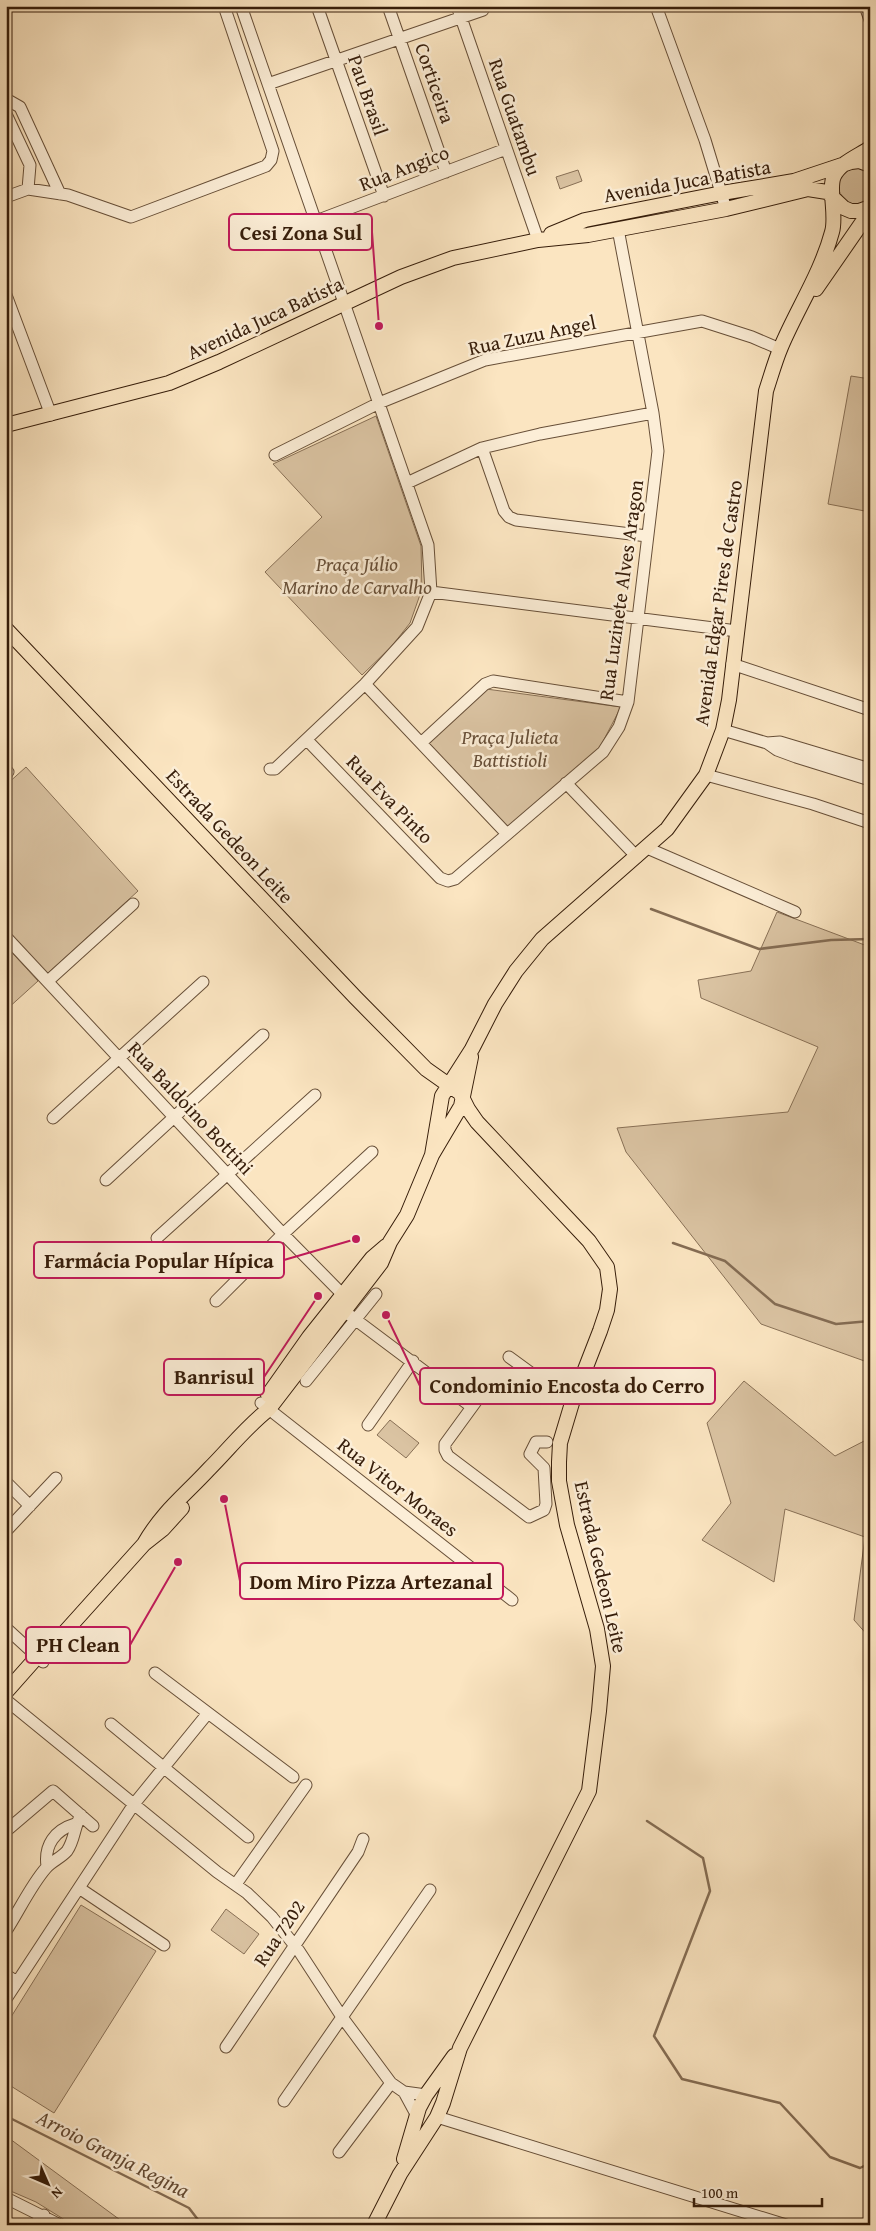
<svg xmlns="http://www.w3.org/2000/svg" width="876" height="2231" font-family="'Gentium Book Plus',serif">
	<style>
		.green { fill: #dac3a2; stroke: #887056 }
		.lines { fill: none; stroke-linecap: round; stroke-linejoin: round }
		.stream { stroke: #846c53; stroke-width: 2.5 }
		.minor-casing { stroke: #674f38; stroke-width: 13 }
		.major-casing { stroke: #361d0a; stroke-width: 16 }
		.minor { stroke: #fceed7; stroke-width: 11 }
		.major { stroke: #fbe5c1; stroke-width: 14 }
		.labels { text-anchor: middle; stroke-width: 5; stroke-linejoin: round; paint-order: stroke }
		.street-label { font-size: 20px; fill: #361d0a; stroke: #fceed7 }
		.park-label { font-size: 20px; font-style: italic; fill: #674f38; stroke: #fceed7 }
		.water-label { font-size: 21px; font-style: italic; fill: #644b34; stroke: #fceed7 }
		.leader { fill: none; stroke: #c2185b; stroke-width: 2 }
		.callout-dot { fill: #c2185b; stroke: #fceed7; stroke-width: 2 }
		.callout { fill: #fceed7; stroke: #c2185b; stroke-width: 2 }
		.callout-label { font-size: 21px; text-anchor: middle; font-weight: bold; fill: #361d0a }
	</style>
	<rect width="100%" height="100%" fill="#fbe5c1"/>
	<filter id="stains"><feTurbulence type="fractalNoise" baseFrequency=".004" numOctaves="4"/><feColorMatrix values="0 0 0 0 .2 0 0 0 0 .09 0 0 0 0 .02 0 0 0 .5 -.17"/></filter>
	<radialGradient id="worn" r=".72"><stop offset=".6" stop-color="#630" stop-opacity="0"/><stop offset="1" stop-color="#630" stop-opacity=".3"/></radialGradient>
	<!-- green -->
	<path class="green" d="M855,167L870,171V201L867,204L852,205C840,196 834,189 842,174Z
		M578,170L582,181L560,189L556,177Z
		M851,376L870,379V512L828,504Z
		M376,416L421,546L422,589L410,623L391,647L362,675L265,572L322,517L273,464Z
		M486,689L621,707L599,749L506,828L427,743Z
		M26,767L138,891L47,974L6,929V785Z
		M777,912L870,947V1363L761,1324L626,1152L617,1128L788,1112L818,1047L701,998L698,980L751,971Z
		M6,946L38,981L6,1010Z
		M744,1381L835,1456L870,1438V1638L854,1620L865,1537L785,1509L774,1582L702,1540L731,1503L707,1423Z
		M390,1420L419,1443L406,1458L377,1435Z
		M81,1905L156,1951L54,2113L6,2083V2025Z
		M226,1909L259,1934L244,1954L211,1930Z
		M6,2136L127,2225H73L36,2202L6,2189Z"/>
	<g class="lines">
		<!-- stream -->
		<path class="stream" d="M651,909L759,949L831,940L870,939
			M673,1243L725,1261L775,1304L836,1324L870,1321
			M647,1821L703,1858L710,1891L654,2036L682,2079L780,2103L830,2157L860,2168L870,2163
			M6,2116L189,2208L202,2225"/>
		<defs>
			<path id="minor" d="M241,6L428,545L431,592L417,627L365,684L275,769H270
				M317,6L384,196
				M388,6L446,172
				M457,6L538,240
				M656,6L705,140L726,209
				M865,6L870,20
				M268,84L483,10
				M6,99L20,107L60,194
				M6,114L30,165L28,189
				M6,197L28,189L68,195L131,217L266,166L271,160L273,151L224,6
				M316,221L506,149
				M6,295L51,415
				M482,448L504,511L509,517L516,520L647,536
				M275,455L379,403L485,360L702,321L752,337L780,349
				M407,483L482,448L540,434L653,413
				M431,592L737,631
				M732,664L870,710
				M365,684L507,834
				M723,730L767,743L777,750L796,757L870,780
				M307,740L440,878L448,881L455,879L603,752L619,727L628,702L658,451L653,413L618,229
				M421,743L485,684L493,681L628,702
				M767,743L780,742L870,769
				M6,774L8,772
				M706,775L813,804L870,823
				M566,783L637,857
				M647,848L795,912
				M6,937L283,1234L348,1300
				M48,981L133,904
				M53,1118L203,982
				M106,1180L263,1035
				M157,1238L315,1095
				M216,1301L283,1234L372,1152
				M344,1311L472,1407L445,1444V1450L448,1456L529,1517L544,1510L546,1504L544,1468L530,1454L536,1442H547
				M509,1357L572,1403
				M306,1381L376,1294
				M261,1403L512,1600
				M472,1407L492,1379
				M368,1425L413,1361
				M6,1482L30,1506
				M6,1531L56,1478
				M6,1628L43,1662
				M155,1673L293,1777
				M6,1700L217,1872L247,1893L272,1917L299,1951L342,2017L391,2083L404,2092L426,2095
				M111,1724L248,1837
				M6,1831L53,1791L93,1826
				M47,1866C44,1845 55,1830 75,1824
				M236,1884L306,1785
				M79,1888L164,1945
				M6,1931C19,1911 31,1885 46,1868C52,1861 61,1858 67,1851C75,1840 74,1826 81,1815
				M6,1975L17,1982
				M6,1999L134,1804L208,1713
				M226,2047L358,1852L363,1839
				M404,2092L417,2116
				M284,2101L430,1890
				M437,2117L786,2225
				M339,2152L391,2083
				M6,2198L60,2225
				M34,2225L44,2215"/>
			<path id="major" d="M551,234L585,220L722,193L794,181L851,162L859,161L870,165
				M816,289L870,211
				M6,425L169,383L219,362L401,277L453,258L538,240L588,235L726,209L808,189L827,192L844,208L851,211H859L870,207
				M6,629L356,998L426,1069L460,1093L468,1109L477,1122L589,1241L607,1267L610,1289L607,1310L600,1331L572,1403L560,1443L559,1462V1481L567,1525L597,1629L603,1666L599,1711L589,1791L460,2048L443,2103L437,2117L400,2174L374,2225
				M432,1155L442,1096L472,1049L495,1004L516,971L542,939L667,829L706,775L723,730L729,700L766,391C771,376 775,361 781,347C797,309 821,273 832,232C837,216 828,188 834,176C840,163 858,156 870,148
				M268,1395L309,1337L372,1258L386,1246
				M144,1544C163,1511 184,1496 209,1469C229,1449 246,1427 269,1409L381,1263L390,1242L407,1215L432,1155L461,1106L471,1057
				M6,1692L37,1657L64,1633L144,1544L163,1529L182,1508
				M404,2159L419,2108L426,2095L454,2056"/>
		</defs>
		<!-- minor casing -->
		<use href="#minor" class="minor-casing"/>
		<!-- major casing -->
		<use href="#major" class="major-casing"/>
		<!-- minor -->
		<use href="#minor" class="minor"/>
		<!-- major -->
		<use href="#major" class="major"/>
	</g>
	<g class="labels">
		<!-- street labels -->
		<g class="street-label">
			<text transform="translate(435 83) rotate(71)" y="7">Corticeira</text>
			<text transform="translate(368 95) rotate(71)" y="7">Pau Brasil</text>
			<text transform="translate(515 117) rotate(71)" y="7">Rua Guatambu</text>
			<text transform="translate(404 168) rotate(-21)" y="7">Rua Angico</text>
			<text transform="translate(687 181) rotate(-10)" y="7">Avenida Juca Batista</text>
			<text transform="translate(265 318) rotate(-25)" y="7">Avenida Juca Batista</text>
			<text transform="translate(532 335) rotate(-12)" y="7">Rua Zuzu Angel</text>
			<text transform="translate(621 590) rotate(-82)" y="7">Rua Luzinete Alves Aragon</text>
			<text transform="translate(718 603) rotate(-82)" y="7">Avenida Edgar Pires de Castro</text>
			<text transform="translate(390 799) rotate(46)" y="7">Rua Eva Pinto</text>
			<text transform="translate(230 836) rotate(47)" y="7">Estrada Gedeon Leite</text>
			<text transform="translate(191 1108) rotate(47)" y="7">Rua Baldoino Bottini</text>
			<text transform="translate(398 1487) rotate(38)" y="7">Rua Vitor Moraes</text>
			<text transform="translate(601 1567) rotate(77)" y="7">Estrada Gedeon Leite</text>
			<text transform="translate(279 1933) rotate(-56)" y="7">Rua 7202</text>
		</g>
		<!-- park labels -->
		<g class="park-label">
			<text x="357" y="571">Praça Júlio<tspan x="357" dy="23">Marino de Carvalho</tspan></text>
			<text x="510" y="744">Praça Julieta<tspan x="510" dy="23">Battistioli</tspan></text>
		</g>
		<!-- water labels -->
		<g class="water-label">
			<text transform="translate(113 2154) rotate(27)" y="7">Arroio Granja Regina</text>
		</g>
	</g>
	<!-- callouts -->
	<path class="leader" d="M379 326L372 232M356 1239L284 1260M318 1296L264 1377M386 1315L420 1386M224 1499L240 1581M178 1562L130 1645"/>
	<g class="callout-dot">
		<circle cx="379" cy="326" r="5"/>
		<circle cx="356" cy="1239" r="5"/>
		<circle cx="318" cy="1296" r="5"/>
		<circle cx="386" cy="1315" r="5"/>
		<circle cx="224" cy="1499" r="5"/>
		<circle cx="178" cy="1562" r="5"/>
	</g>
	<g class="callout">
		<rect x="229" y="214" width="143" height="36" rx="5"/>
		<rect x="34" y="1242" width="250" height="36" rx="5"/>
		<rect x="164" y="1359" width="100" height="36" rx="5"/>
		<rect x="420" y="1368" width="295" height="36" rx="5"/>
		<rect x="240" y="1563" width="263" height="36" rx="5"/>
		<rect x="26" y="1627" width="104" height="36" rx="5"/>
	</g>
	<g class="callout-label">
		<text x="301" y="240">Cesi Zona Sul</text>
		<text x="159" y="1268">Farmácia Popular Hípica</text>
		<text x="214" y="1384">Banrisul</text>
		<text x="567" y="1393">Condominio Encosta do Cerro</text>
		<text x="371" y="1589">Dom Miro Pizza Artezanal</text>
		<text x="78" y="1652">PH Clean</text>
	</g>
	<!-- margin -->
	<rect width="876" height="2231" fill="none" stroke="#fbe5c1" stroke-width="25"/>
	<rect x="8" y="8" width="861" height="2216" fill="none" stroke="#361d0a" stroke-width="2.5"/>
	<rect x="12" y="12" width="851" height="2206" fill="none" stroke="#361d0a"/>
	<!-- north arrow -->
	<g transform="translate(48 2184) rotate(135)" stroke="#fceed7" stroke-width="4" paint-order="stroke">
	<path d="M0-4L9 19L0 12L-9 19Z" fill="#361d0a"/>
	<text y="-8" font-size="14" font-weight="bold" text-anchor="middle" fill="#361d0a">N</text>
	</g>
	<!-- scale -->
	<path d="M694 2198v8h128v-8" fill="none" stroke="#361d0a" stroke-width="2.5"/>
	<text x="701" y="2198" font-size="15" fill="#361d0a" stroke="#fceed7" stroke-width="4" paint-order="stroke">100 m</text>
	<rect width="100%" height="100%" filter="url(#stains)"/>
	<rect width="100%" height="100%" fill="url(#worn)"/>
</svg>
